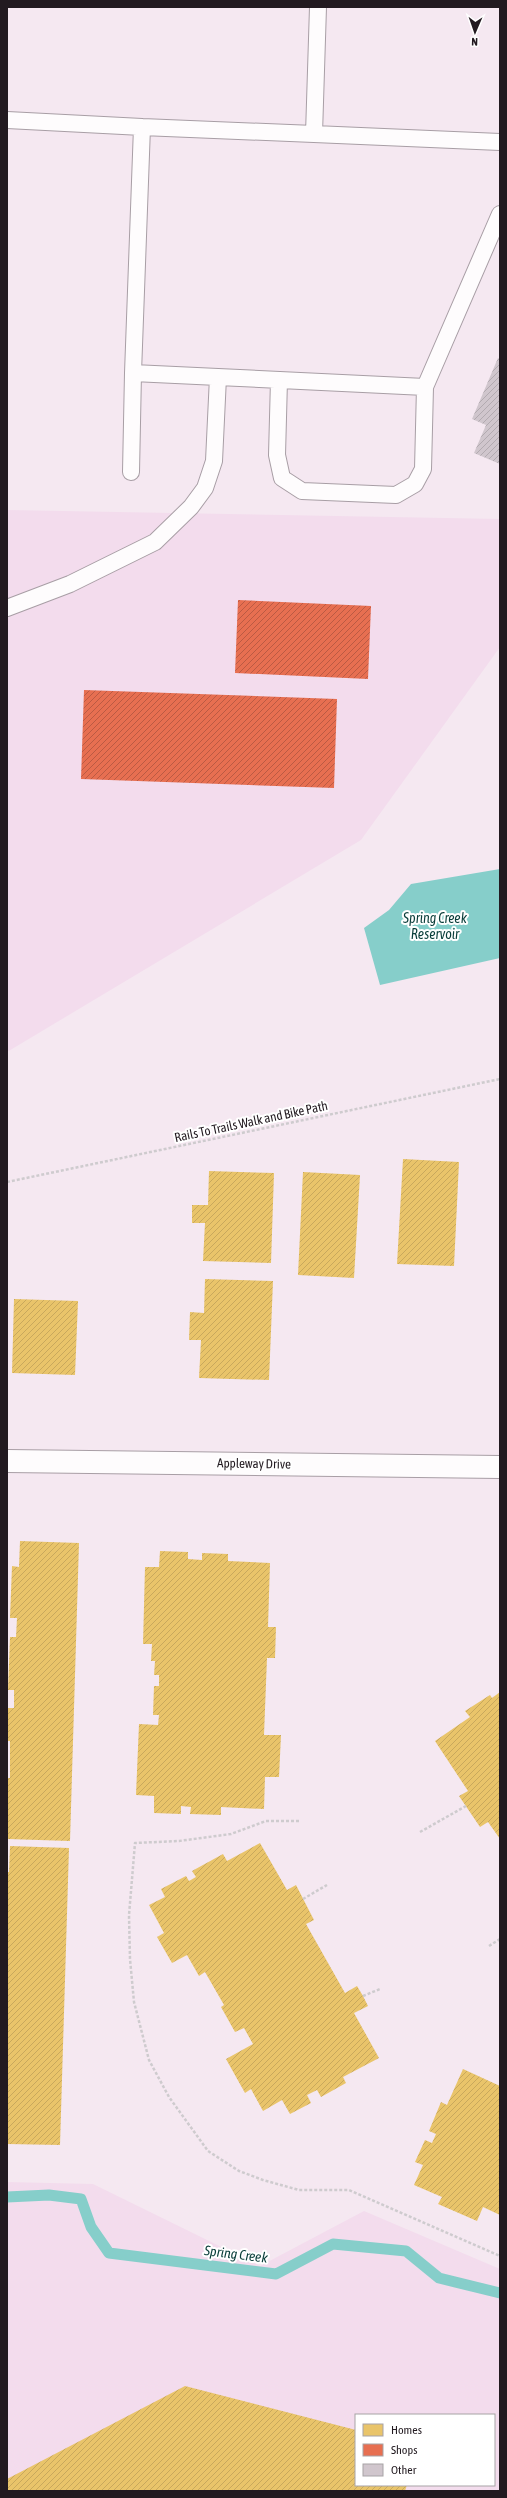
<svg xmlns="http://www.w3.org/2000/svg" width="507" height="2498" font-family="'Asap Condensed',sans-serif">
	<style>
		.built { fill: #f3dced; fill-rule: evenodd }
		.water { fill: #86ceca }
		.homes { fill: url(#homes-hatch) }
		.shops { fill: url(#shops-hatch) }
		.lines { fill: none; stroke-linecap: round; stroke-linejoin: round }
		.stream { stroke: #86ceca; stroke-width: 11 }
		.building { fill: url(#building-hatch) }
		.service-casing { stroke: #a89ea5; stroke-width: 18 }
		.minor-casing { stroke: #a89ea5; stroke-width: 24 }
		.path { stroke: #cecbce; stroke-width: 2.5; stroke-dasharray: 3 2; stroke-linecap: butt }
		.service { stroke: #fefcfd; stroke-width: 16 }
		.minor { stroke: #fefcfd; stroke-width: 22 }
		.labels { text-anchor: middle; stroke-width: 4; stroke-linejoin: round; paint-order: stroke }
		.street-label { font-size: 13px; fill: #221a20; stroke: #fff }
		.water-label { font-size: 14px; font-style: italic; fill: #093d39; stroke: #fff }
	</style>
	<defs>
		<pattern id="homes-hatch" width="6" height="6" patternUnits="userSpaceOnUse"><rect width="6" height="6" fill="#e9c46a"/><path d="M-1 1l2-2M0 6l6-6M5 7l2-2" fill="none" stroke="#c8a85c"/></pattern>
		<pattern id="shops-hatch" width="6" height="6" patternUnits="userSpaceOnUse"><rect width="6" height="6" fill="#e76f51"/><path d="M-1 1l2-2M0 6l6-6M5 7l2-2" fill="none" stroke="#bb5a43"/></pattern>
		<pattern id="building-hatch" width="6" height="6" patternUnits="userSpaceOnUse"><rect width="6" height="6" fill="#d0c6cd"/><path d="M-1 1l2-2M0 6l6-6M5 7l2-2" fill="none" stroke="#b2aab0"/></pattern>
	</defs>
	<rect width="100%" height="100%" fill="#f5e8f1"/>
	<!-- built -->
	<path class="built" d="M7,510L500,519V647L361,840L7,1052Z
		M7,2182L93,2184L260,2266L364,2211L500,2269V2491H7ZM356,2415H494V2485H356Z"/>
	<!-- water -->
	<path class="water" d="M500,869V958L380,985L364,928L389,910L411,884Z"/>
	<!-- homes -->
	<path class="homes" d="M403,1159L459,1162L454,1266L397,1264Z
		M209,1171L274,1173L271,1263L203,1261L205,1223H192V1205H208Z
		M303,1172L360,1175L354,1278L298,1275Z
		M205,1279L273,1281L269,1380L199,1378L201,1340H189L190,1312L204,1313Z
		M14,1299L78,1301L75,1375L12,1373Z
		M20,1541L79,1543L70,1841L7,1839V1778H10V1741H7V1708H14V1690H8L10,1637H16L17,1618H10L12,1566L19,1567Z
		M160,1551L188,1552V1559L202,1560V1553L228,1554V1561L270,1563L268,1627H276L275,1658H267L264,1735H281L279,1777H265L264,1809L221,1807V1815L190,1814L191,1807L181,1806V1814L154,1813V1796L136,1795L139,1724L158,1725L159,1715H153L154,1686H159V1675H154L155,1661H151L152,1644H143L145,1567H159Z
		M500,1692V1839L488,1822L480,1827L459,1796L468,1791L435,1741L470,1717L465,1711L490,1695L492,1698Z
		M260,1843L287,1890L296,1885L314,1920L306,1924L345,1993L357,1986L363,1996L368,2006L354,2013L379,2058L343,2077L346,2083L321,2097L317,2090L307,2095L311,2103L290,2114L282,2100L263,2111L251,2089L245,2093L226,2059L253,2044L244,2028L235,2032L221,2007L224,2005L205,1972L199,1976L187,1955L172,1963L157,1937L164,1933L149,1905L165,1897L161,1889L186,1876L189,1881L196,1877L192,1871L223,1854L227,1861Z
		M10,1846L69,1848L60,2145L7,2144V1872H9Z
		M463,2069L500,2086V2215L483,2207L477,2221L438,2204L442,2197L414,2185L423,2165L415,2162L425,2140L432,2143L436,2134L429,2131L441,2102L447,2105Z
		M185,2386L356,2430V2485H407L405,2491H7V2479Z"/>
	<!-- shops -->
	<path class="shops" d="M238,600L371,606L368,679L235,673Z
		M84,690L337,699L334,788L81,779Z"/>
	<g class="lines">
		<!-- stream -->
		<path class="stream" d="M7,2197L49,2195L81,2199L91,2227L109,2253L276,2274L333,2244L406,2251L439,2278L500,2293"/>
	</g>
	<!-- building -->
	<path class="building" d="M498,358L500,359V464L474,453L486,425L472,419Z"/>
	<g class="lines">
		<defs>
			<path id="service" d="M7,120L142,127L133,373
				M142,127L314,134L318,7
				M314,134L500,142
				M218,377L425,387L500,214
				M279,380L277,455L282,478L302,491L396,495L415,484L423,469L425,387
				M7,608L70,584L155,542L191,507L205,488L214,461L218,377L133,373L131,472"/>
			<path id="minor" d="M7,1461L500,1467"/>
		</defs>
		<!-- service casing -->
		<use href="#service" class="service-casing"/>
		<!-- minor casing -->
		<use href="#minor" class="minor-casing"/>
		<!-- path -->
		<path class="path" d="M7,1182L500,1079
			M299,1821H266L231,1834L179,1841L135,1843L129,1915L130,1959L134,2002L149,2060L169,2097L208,2151L239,2171L263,2180L299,2190H349L500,2256
			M420,1832L466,1806
			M303,1899L327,1885
			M489,1946L500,1939
			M363,1996L380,1989"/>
		<!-- service -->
		<use href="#service" class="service"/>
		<!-- minor -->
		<use href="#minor" class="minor"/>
	</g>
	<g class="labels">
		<!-- street labels -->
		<g class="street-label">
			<text transform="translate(251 1121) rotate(-12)" y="5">Rails To Trails Walk and Bike Path</text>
			<text transform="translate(254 1463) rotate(1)" y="5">Appleway Drive</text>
		</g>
		<!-- water labels -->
		<g class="water-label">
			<text x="435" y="923">Spring Creek<tspan x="435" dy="16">Reservoir</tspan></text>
			<text transform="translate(236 2254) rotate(7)" y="5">Spring Creek</text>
		</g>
	</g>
	<!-- border -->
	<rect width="507" height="2498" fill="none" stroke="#221a20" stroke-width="16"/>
	<!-- legend -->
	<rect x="355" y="2414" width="140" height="72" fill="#ffffff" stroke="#a7a3a6"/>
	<rect x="363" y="2424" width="20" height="12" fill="#e9c46a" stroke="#a7a3a6"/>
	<text x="391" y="2434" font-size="12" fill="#221a20">Homes</text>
	<rect x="363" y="2444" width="20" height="12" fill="#e76f51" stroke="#a7a3a6"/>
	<text x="391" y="2454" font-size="12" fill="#221a20">Shops</text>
	<rect x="363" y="2464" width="20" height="12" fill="#d0c6cd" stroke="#a7a3a6"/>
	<text x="391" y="2474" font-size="12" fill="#221a20">Other</text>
	<!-- north arrow -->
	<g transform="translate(475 32) rotate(182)" stroke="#ffffff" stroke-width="3" paint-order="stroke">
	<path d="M0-3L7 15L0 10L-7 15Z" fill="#221a20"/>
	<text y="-6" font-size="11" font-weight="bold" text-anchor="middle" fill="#221a20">N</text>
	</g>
</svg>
